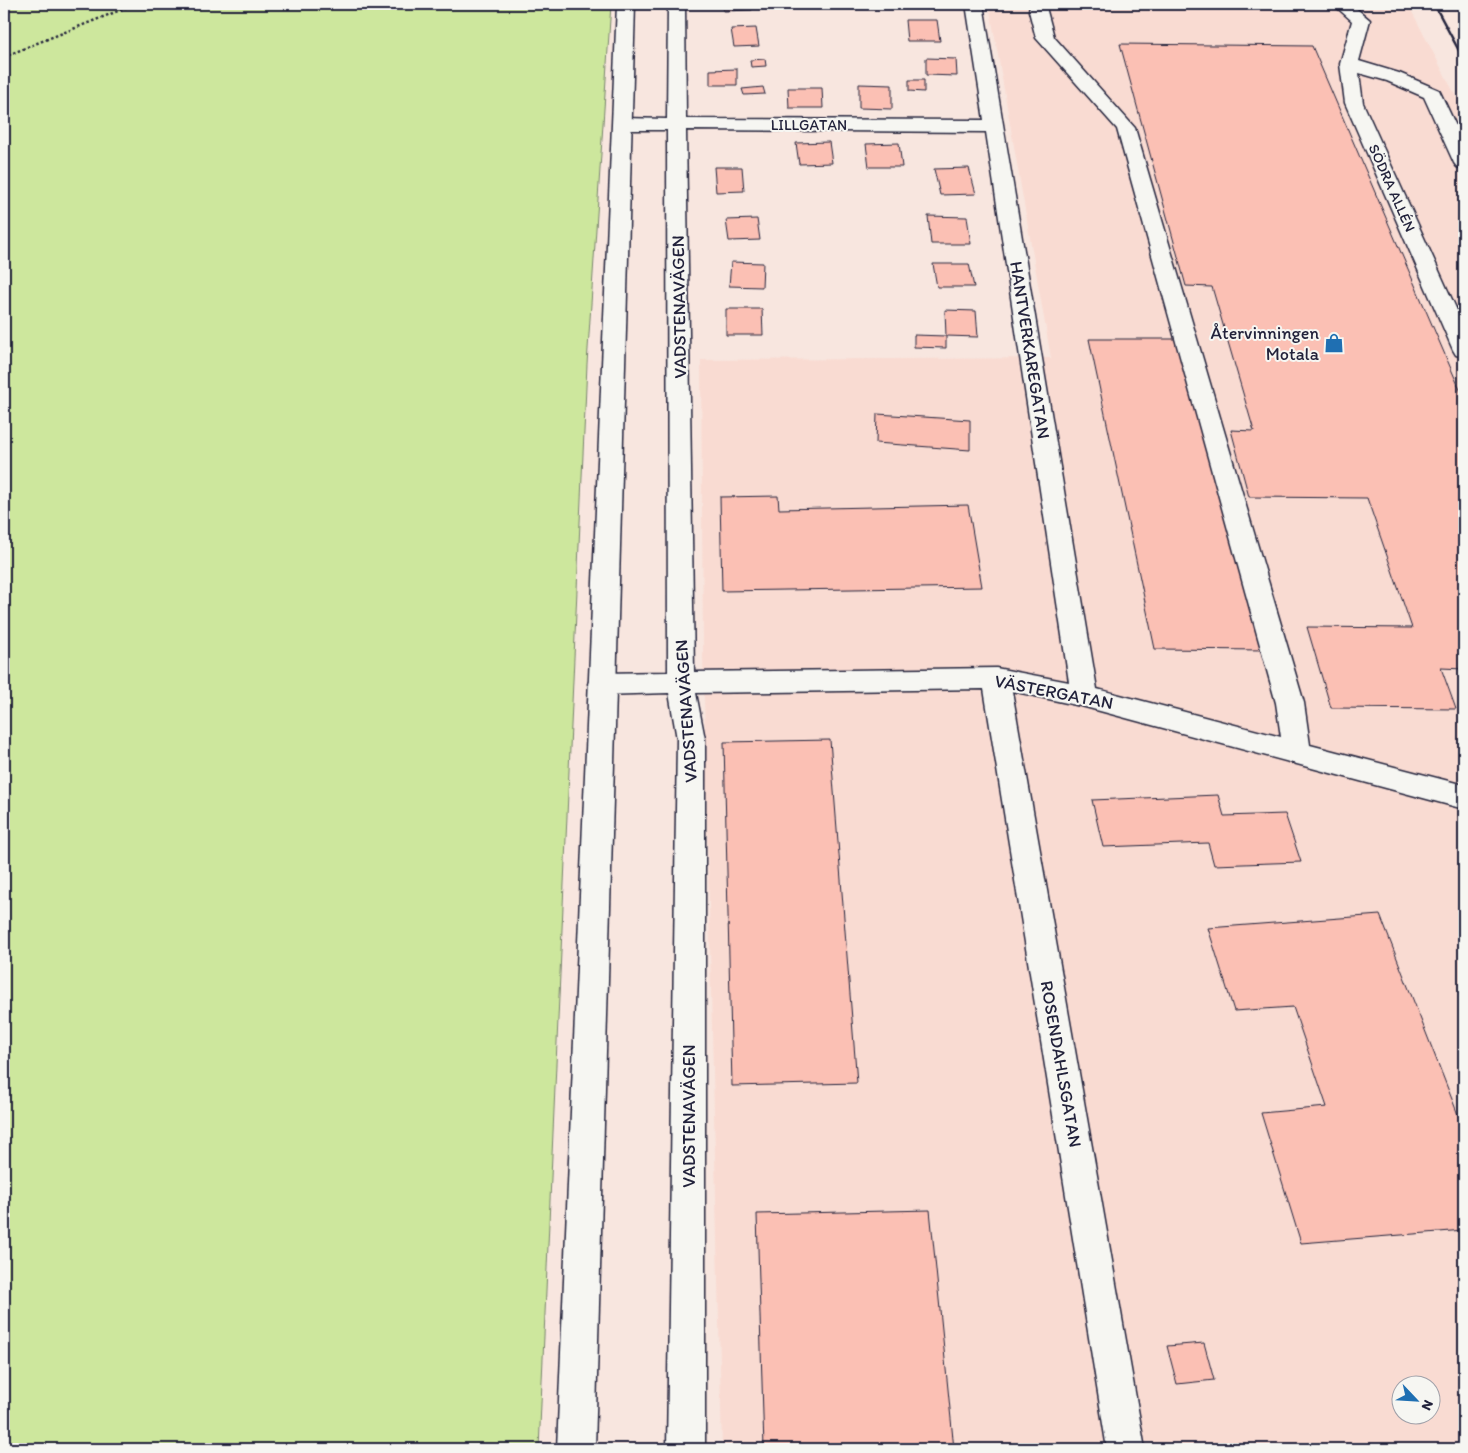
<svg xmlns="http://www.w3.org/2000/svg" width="1468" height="1453" font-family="Itim,sans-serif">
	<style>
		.built { fill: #f9dbd2; fill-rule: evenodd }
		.green { fill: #cde79d; stroke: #78846c }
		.building { fill: #fbc0b4; stroke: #22223b }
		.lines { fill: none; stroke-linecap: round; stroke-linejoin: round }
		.minor-casing { stroke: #22223b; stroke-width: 3 }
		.major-casing { stroke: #22223b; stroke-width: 3 }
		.path { stroke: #22223b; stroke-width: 2.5; stroke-dasharray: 2.5 2.5; stroke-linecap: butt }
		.minor { fill: #f6f6f2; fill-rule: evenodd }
		.major { fill: #f6f6f2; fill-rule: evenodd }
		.rail { stroke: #22223b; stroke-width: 2.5 }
		.labels { text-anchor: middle; stroke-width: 4; stroke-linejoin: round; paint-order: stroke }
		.far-street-label { font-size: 15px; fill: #22223b; stroke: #f6f6f2 }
		.street-label { font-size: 18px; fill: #22223b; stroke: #f6f6f2 }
		.poi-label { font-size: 18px; fill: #22223b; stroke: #f6f6f2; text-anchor: end }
	</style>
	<rect width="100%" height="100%" fill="#f8e6df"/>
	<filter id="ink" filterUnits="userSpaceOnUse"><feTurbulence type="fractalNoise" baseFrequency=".02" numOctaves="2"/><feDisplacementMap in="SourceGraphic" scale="10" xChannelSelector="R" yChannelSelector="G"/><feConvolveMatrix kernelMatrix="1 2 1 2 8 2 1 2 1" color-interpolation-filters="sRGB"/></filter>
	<g filter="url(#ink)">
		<!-- built -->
		<path class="built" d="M989,4H1408L1464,112V1449H722L703,654L701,360L1051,358ZM1400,1386H1430V1416H1400Z"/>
		<!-- green -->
		<path class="green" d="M4,4H611L587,364L539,1449H4Z"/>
		<!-- building -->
		<path class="building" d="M723,4H752V10L723,11Z
			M912,4H936L937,7H913Z
			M905,20H937L940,41H907Z
			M756,28L759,46L734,47L731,29Z
			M1120,44L1312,46L1464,399V669L1441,668L1456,709L1331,708L1307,627L1412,628L1367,498L1249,497L1231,430L1254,431L1212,287L1186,286Z
			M926,58L956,59L957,76L926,75Z
			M765,59L766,66L751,67L750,60Z
			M737,69V85H710V70Z
			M909,80H924V92L909,91Z
			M859,84L892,85V109L859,108Z
			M763,87L765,94L744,95L742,89Z
			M788,88H822L823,108H789Z
			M829,142L832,163L799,164L796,143Z
			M899,143L902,167H869L866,144Z
			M714,167H742L744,191L716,192Z
			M969,168L976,194L940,195L934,169Z
			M928,216L967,217L971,244H931Z
			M757,219L760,240L729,241L726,220Z
			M731,262L763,263L762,287L729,286Z
			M933,264H969L974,287H937Z
			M726,309H762L763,335H726Z
			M945,310L976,311L978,337L946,336Z
			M914,335L946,336V348L914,347Z
			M1089,339H1182L1266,650L1155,649Z
			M877,414L970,420V450L876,443Z
			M778,496L779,509L968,505L982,587L722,591L720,497Z
			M830,740L857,1083L732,1086L724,742Z
			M1218,795L1224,816L1285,814L1301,862L1214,865L1208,843L1103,847L1092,800Z
			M1380,915L1464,1130V1230L1301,1243L1261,1113L1327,1107L1293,1007L1234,1011L1208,928Z
			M930,1210L954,1449H764L757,1214Z
			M1204,1343L1214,1380L1177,1384L1167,1346Z"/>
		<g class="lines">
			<defs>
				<path id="minor" d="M668,4H685L686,119L984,120L966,4H983L1097,689L1281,737L1276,703L1117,129L1036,38L1029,11L1030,4H1047V11L1054,37L1135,128L1304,703L1310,745L1464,785V809L1085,707L1012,691L1145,1449H1107L984,689L696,693L705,739V1449H667L677,739L669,693L601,695L591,691L588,684L591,677L601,673L668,672L667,130H623L616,128L614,124L616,120L623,118L667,119ZM686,130L986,132L1069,682L996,668L694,672Z
					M1333,4H1351L1370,20L1359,61L1399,73L1439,90L1464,143V169L1457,167L1454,163L1424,97L1387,81L1359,73L1363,103L1464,326V357L1456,355L1453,350L1345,103L1340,64L1352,21Z"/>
				<path id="major" d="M617,4H635L595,1449H557Z"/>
			</defs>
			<!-- minor casing -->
			<use href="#minor" class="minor-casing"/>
			<!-- major casing -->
			<use href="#major" class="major-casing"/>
			<!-- path -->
			<path class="path" d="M4,57C47,38 91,23 134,4"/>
			<!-- minor -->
			<use href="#minor" class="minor"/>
			<!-- major -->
			<use href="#major" class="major"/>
			<!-- rail -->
			<path class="rail" d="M1434,4L1464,60
				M1456,4L1464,20"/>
		</g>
	</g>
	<!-- icons -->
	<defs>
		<symbol id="shop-bare" viewBox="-9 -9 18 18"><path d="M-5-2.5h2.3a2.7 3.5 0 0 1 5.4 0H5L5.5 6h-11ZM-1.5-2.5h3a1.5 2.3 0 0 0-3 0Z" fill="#1f6fb2" stroke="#f6f6f2" stroke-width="2.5" paint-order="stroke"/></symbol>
	</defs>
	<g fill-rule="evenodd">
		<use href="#shop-bare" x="1320" y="329" width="28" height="28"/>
	</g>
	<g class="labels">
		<!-- far-street labels -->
		<g class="far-street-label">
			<text x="809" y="130">LILLGATAN</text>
			<text transform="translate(1392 188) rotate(66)" y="5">SÖDRA ALLÉN</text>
		</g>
		<!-- street labels -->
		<g class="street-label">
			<text transform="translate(679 307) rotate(-91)" y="6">VADSTENAVÄGEN</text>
			<text transform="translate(1030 350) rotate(81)" y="6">HANTVERKAREGATAN</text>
			<text transform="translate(1054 692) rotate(11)" y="6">VÄSTERGATAN</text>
			<text transform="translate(686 711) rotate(-94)" y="6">VADSTENAVÄGEN</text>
			<text transform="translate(1061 1064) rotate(80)" y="6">ROSENDAHLSGATAN</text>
			<text transform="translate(689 1116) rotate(-90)" y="6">VADSTENAVÄGEN</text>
		</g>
		<!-- poi labels -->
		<g class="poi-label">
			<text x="1319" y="339">Återvinningen<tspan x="1319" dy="21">Motala</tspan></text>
		</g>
	</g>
	<!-- margin -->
	<rect width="1468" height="1453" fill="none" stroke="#f6f6f2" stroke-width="20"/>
	<rect x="10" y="10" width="1448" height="1433" fill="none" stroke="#22223b" stroke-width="2" filter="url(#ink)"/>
	<!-- north arrow -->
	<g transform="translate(1416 1400) rotate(115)"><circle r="24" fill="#f6f6f2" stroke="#a1a1a9"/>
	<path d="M0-4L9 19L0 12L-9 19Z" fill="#1f6fb2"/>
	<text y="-8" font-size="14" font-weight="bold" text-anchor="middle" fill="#22223b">N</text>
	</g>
</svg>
